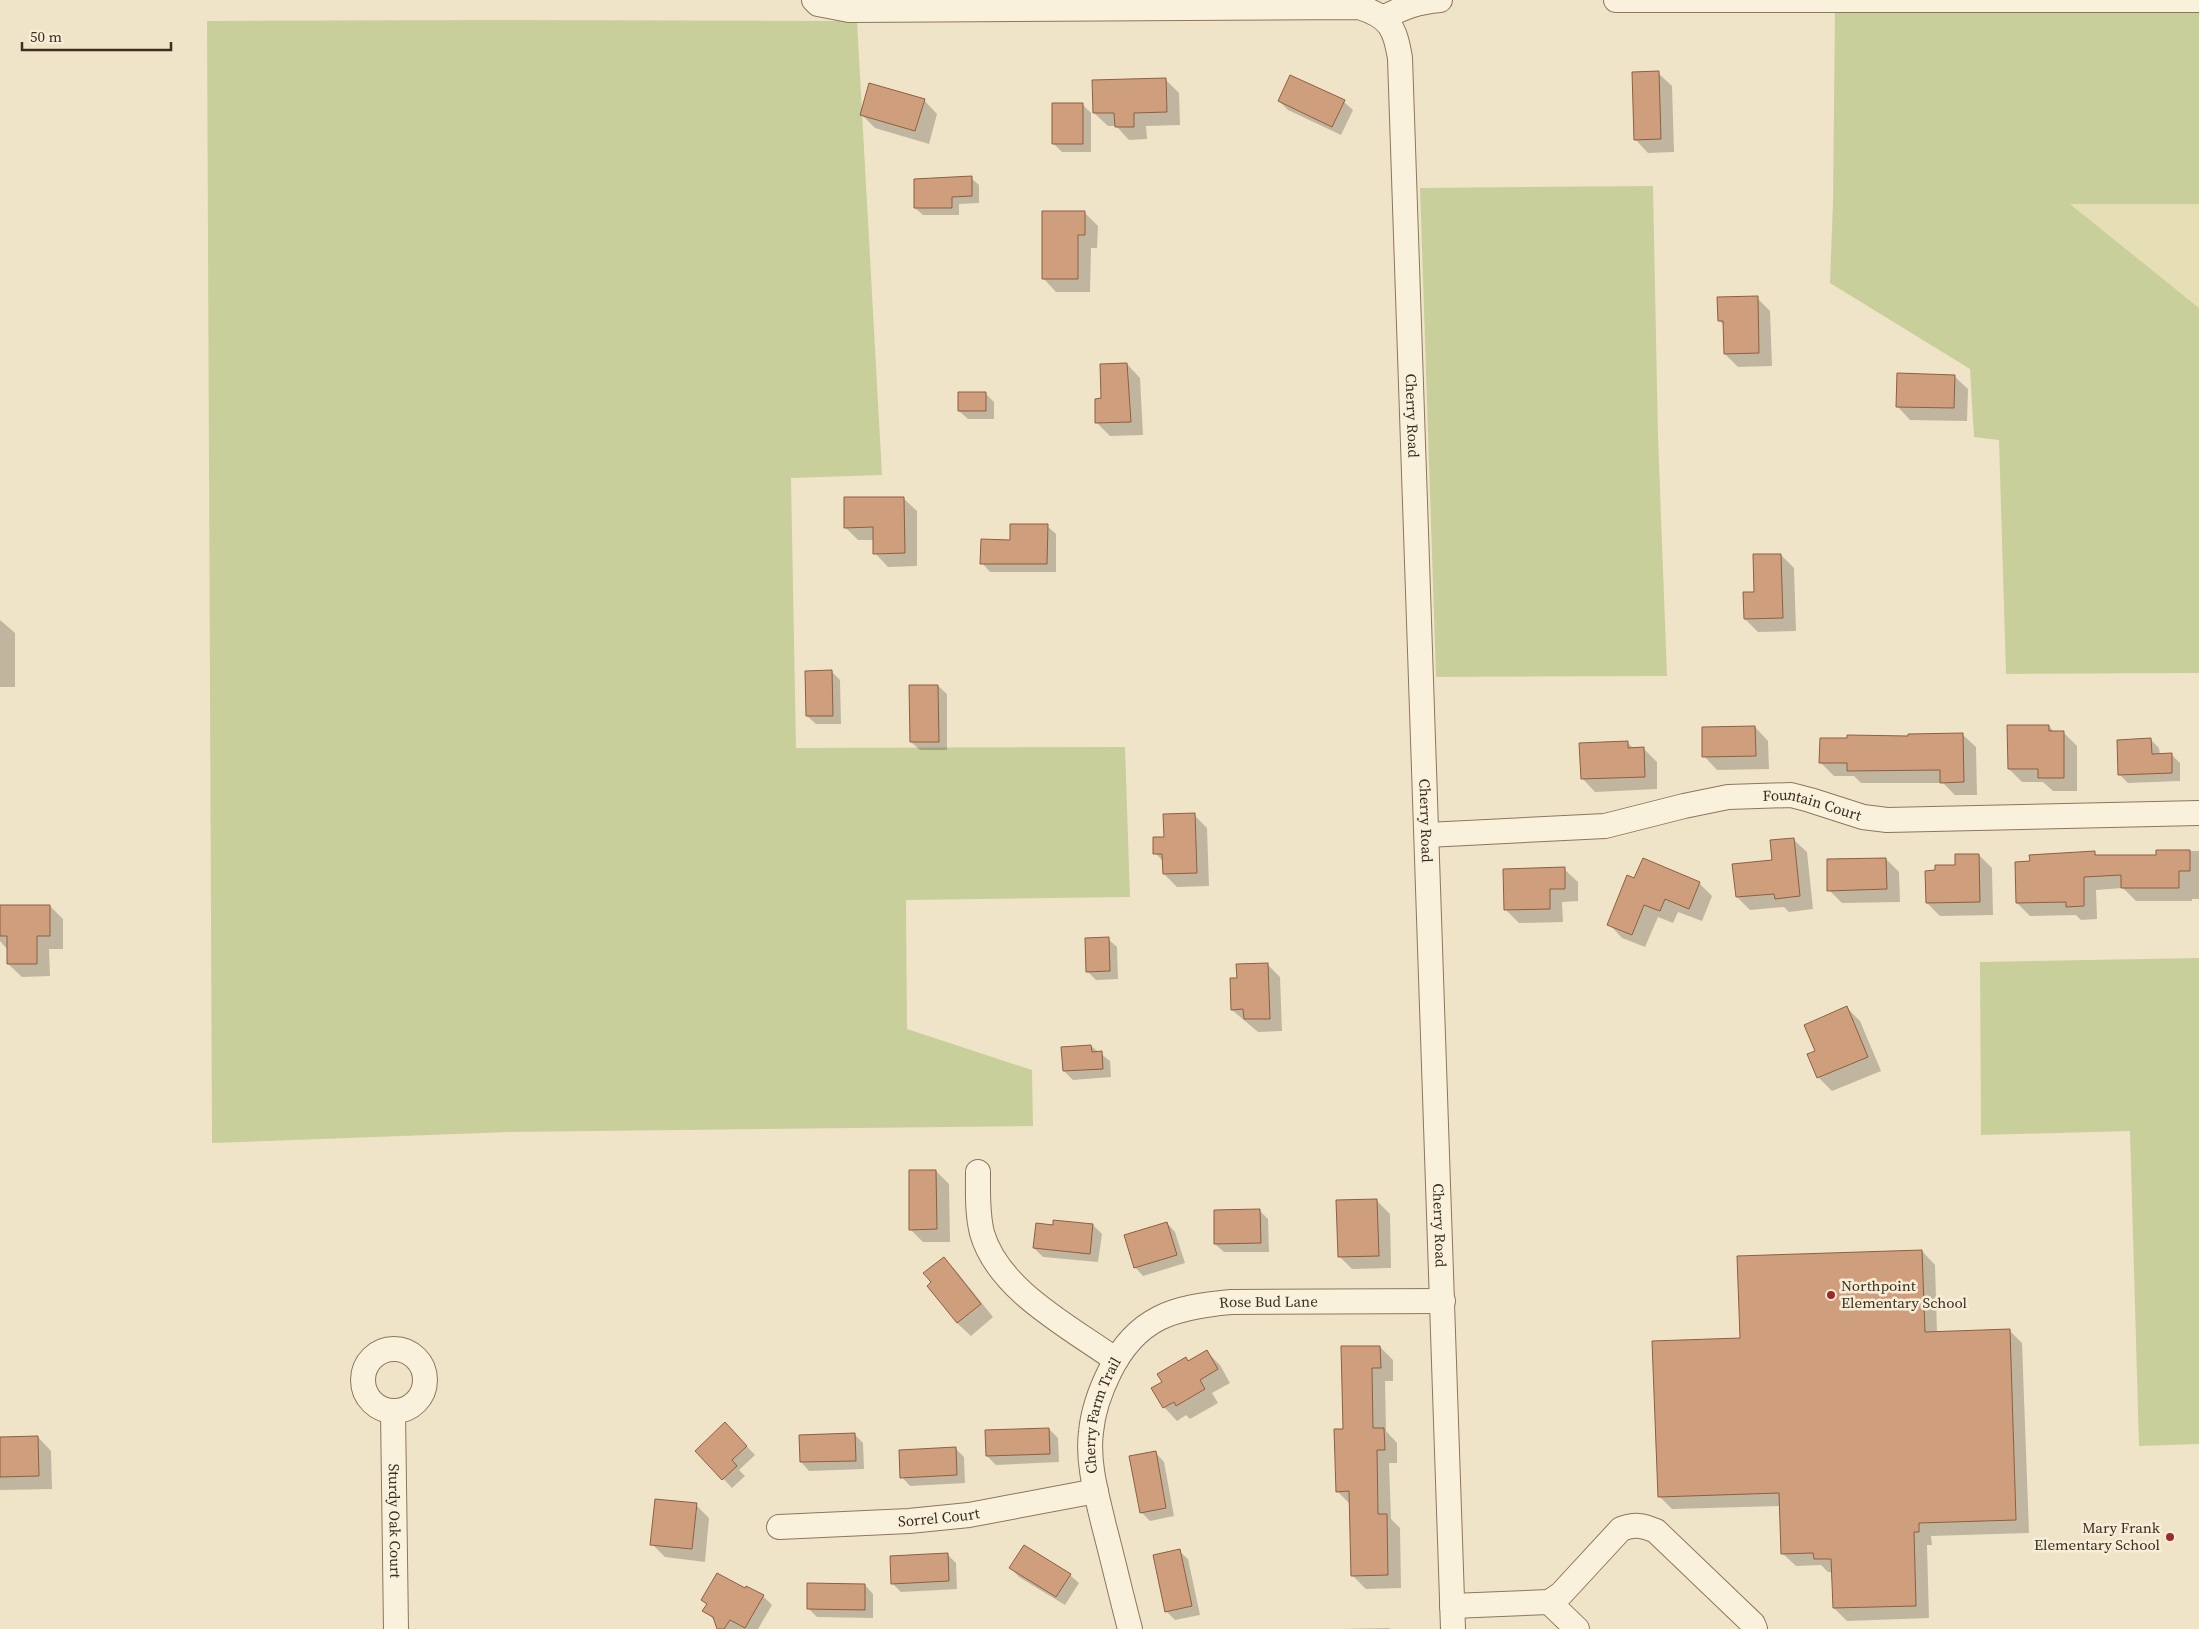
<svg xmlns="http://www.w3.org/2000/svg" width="2199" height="1629" font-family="'Source Serif 4',serif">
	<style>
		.farmland { fill: #e6deb5 }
		.green { fill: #c9cf9b }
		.shadow { fill: #0003 }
		.building { fill: #cf9f7d; stroke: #8d5f41 }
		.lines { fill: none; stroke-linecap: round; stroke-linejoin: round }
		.street-casing { stroke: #8d765c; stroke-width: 26 }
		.street { stroke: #faf1dc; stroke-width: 24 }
		.poi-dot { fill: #9e2a2b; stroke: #f7eed8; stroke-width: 2 }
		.labels { text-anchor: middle; stroke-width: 5; stroke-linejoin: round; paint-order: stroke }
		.street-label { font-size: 15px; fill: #3d2e20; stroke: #f7eed8 }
		.poi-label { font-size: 15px; fill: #3d2e20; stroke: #f7eed8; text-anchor: start }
	</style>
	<rect width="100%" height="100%" fill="#f0e4c8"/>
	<!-- farmland -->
	<path class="farmland" d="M2069,203L2199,204V308Z"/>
	<!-- green -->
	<path class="green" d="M1835,6H2199V204H2070L2199,308V673L2006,674L1999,440L1974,437L1970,369L1830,283L1833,202Z
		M496,20L857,21L882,475L791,478L796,748L1125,747L1130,897L906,900L907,1029L1032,1070L1033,1126L510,1132L212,1143L207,21Z
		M1653,186L1658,436L1667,676L1436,677L1420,188Z
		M2199,958V1444L2139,1446L2130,1131L1981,1135L1980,962Z"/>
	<!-- shadow -->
	<path class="shadow" d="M1658,73L1672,86L1674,152L1648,153L1635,139Z
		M1166,80L1179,93L1180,125L1146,126L1147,139L1129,140L1116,126H1108L1094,113Z
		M924,100L937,114L929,144L875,128L862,115Z
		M1279,101L1344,102L1353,110L1341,135L1288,110Z
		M1083,105L1091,113V152H1062L1053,143Z
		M971,178L979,185V203L959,204V215H923L915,208Z
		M1084,212L1098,226L1097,248H1091L1090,292H1056L1043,278Z
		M1757,298L1770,311L1772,366L1738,367L1725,354L1724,325L1719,320Z
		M1127,364L1140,378L1143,435L1110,436L1097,423L1103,399Z
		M1954,376L1968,389L1967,421L1910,420L1897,406Z
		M985,393L994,402V419H968L959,411Z
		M903,498L917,511V566L888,567L875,553L874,540H858L845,527Z
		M1047,526L1056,534V572H990L982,563L1011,541Z
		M1781,555L1794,568L1796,631L1758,632L1745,619L1755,593Z
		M0,620L15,633V687H0Z
		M832,672L840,680L841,724H816L807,716Z
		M938,686L947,694V750H920L911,742Z
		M2049,726L2055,733H2064L2077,746V791H2053L2043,782H2022L2009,769Z
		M1755,727L1768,741L1769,769L1717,770L1704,756Z
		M1962,734L1976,747L1977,795H1955L1943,783H1861L1854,776H1834L1821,763Z
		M2151,740L2159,748L2160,755L2171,754L2180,763V781L2128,783L2119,774Z
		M1627,742L1634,749L1643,748L1657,762V789L1595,792L1582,778Z
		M1194,815L1207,828L1209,886L1177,887L1164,874V862L1155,853L1165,838Z
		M1793,839L1807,852L1813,909L1789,912L1784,907L1750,910L1737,897L1774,862Z
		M2158,851H2199V899H2192V901H2136L2123,888L2096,890L2097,919L2081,920L2076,915L2030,916L2017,903L2031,862L2094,853L2097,856H2158Z
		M1979,855L1992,868L1993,915L1940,916L1927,903L1956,866Z
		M1886,859L1899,872L1900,902L1842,903L1829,890Z
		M1564,869L1578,882V901L1562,902L1563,922L1519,923L1506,910Z
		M1635,880L1699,883L1712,896L1702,921L1678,912L1673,923L1658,917L1645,947L1622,938L1609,924Z
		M50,906L63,919V949H49L50,976L22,977L8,964L7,949L0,941V907Z
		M1108,939L1117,947L1118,979L1096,980L1087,971Z
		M1267,964L1280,977L1282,1031L1258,1032L1232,1010L1238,979Z
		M1847,1008L1860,1021L1881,1071L1832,1091L1818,1077L1816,1051Z
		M1091,1046L1110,1061L1111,1077L1073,1080L1064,1071Z
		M936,1171L949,1184L950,1242H923L910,1229Z
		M1377,1201L1390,1214L1391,1268L1352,1269L1339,1256Z
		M1260,1211L1268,1219L1269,1252H1224L1215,1244Z
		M1055,1221L1093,1225L1102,1234L1098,1262L1043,1257L1034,1248L1054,1226Z
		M1167,1223L1175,1232L1185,1263L1143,1276L1135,1267Z
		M1922,1251L1935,1265L1937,1332L2009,1330L2022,1343L2029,1533L1931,1536L1932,1545H1927L1929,1618L1847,1621L1834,1608L1833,1572H1828L1821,1565L1796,1566L1782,1553L1781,1506L1672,1509L1659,1496L1741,1339Z
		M944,1258L957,1272L993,1317L971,1336L957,1323L932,1283Z
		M1380,1347L1393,1360V1381H1385L1386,1431L1397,1443V1463H1389L1391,1519L1400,1528L1401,1588L1366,1589L1352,1575L1351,1505L1337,1491L1344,1430Z
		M1207,1352L1220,1365L1230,1383L1212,1393L1218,1403L1190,1419L1186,1415L1177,1421L1164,1407L1163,1382L1186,1358L1189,1362Z
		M1049,1429L1058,1438L1059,1462L996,1465L987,1456Z
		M734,1433L755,1455L739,1470L745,1476L732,1488L697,1451Z
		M854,1434L863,1443L864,1469L809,1471L801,1462Z
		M38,1437L51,1451L52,1489L0,1490V1438Z
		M955,1448L964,1457L965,1483L910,1486L902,1477Z
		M1156,1453L1164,1462L1174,1516L1150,1521L1141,1512Z
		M696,1505L709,1518L705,1562L665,1557L652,1544Z
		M1179,1551L1188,1559L1200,1615L1175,1620L1167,1612Z
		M947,1554L956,1563L957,1589L901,1592L892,1583Z
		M1011,1568L1070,1575L1079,1583L1065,1605L1019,1577Z
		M865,1585L873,1594V1618L817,1617L808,1608Z
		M747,1587L763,1596L772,1605L758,1629H718L716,1621L704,1611L708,1605L703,1600L746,1590Z
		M1389,1628L1390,1629H1341Z"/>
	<!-- building -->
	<path class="building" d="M1659,71L1661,139L1634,140L1632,72Z
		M1290,75L1345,100L1332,127L1278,101Z
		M1166,78L1167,112L1134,113V127H1115L1114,113H1093L1092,80Z
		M869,83L925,99L915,131L860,115Z
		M1052,103H1083V144H1052Z
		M972,176V196L952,197V208H914V179Z
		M1042,211H1085V235H1078V279H1042Z
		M1758,296L1759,353L1724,354L1723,321H1718L1717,297Z
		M1127,363L1131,422L1095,423V399L1101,398L1100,364Z
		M1897,373L1955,375L1954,408L1896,407Z
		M958,392H986V411H958Z
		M844,497H904L905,553L873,554V527L844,528Z
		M1010,524H1048L1047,564H980L981,539L1010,540Z
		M1753,554H1781L1783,618L1744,619L1743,592H1754Z
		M832,670L833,716H806L805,671Z
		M909,685H938L939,742H910Z
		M2007,725H2049V731H2064V778H2038V769H2008Z
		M1755,726L1756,756L1702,757V727Z
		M1963,733L1964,782L1940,783V770L1847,771V763H1819L1820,738H1847V735L1908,736V734Z
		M2151,738L2152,754L2172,753V773L2118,775L2117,740Z
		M1628,741V748L1644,747L1645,777L1581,779L1579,743Z
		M1195,813L1197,873L1163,874L1162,854H1153V837H1164L1163,814Z
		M1794,838L1800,896L1775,899L1774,894L1736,897L1732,864L1772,860L1770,840Z
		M2156,850H2190V871H2179V888H2121V875L2084,877V906L2066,907V902L2016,903L2015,862L2030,861L2029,855L2095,851V855H2156Z
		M1955,854H1979L1980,902L1926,903L1925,871L1935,870V865H1955Z
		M1643,858L1700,882L1689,909L1665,899L1660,911L1644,905L1632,935L1607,925L1627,875L1634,878Z
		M1886,858L1887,889L1827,891V859Z
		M1565,867V889H1550V909L1504,910L1503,869Z
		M0,905H50V936H37V964H7V936H0Z
		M1109,937L1110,971L1086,972L1085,938Z
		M1268,963L1270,1019H1244L1243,1009L1231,1010L1230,978H1237L1236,964Z
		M1847,1006L1868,1057L1817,1078L1807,1054L1815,1051L1804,1025Z
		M1091,1045L1092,1052L1102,1051L1103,1069L1063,1071L1061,1047Z
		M909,1170H936L937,1229L909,1230Z
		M1377,1199L1379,1256L1338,1257L1336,1200Z
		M1260,1209L1261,1243L1214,1244V1210Z
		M1053,1220L1093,1224L1090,1254L1033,1248L1036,1223L1053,1225Z
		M1167,1222L1177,1255L1134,1268L1124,1235Z
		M1922,1250L1925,1332L2010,1329L2016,1520L1919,1523V1532H1914L1916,1606L1833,1608L1831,1559H1814L1813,1553L1781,1554L1779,1493L1658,1497L1652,1341L1740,1338L1737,1256Z
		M944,1257L981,1304L957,1323L927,1286L931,1282L923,1273Z
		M1341,1346H1380L1381,1368H1372L1373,1428H1384L1385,1450H1377L1378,1514H1387L1388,1575L1351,1576L1349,1491L1336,1492L1334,1429H1343Z
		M1207,1350L1218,1369L1200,1380L1205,1389L1176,1406L1174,1402L1163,1408L1151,1388L1162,1382L1157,1374L1186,1357L1188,1361Z
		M725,1422L747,1446L732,1460L737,1466L722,1480L695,1451Z
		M1049,1428L1050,1454L986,1456L985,1430Z
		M855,1433L856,1461L800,1462L799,1435Z
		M38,1436L39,1476L0,1477V1437Z
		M956,1447L957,1475L900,1478L899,1450Z
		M1156,1451L1166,1508L1140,1513L1129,1456Z
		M655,1499L697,1503L692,1549L650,1545Z
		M1024,1545L1071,1574L1056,1597L1009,1568Z
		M1180,1549L1192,1606L1165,1612L1153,1555Z
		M948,1553L949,1581L891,1584L890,1556Z
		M717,1573L745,1588L746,1586L764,1595L745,1628L730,1620L724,1629H717L713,1617L702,1611L707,1604L701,1600Z
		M807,1583L865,1584V1610L807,1609Z"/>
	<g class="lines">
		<defs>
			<g id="street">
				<path id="s1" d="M814,0L818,4L849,10L1359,7C1390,17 1395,28 1400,58L1453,1629"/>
				<path d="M1616,0H2199"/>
				<path d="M1383,18C1404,7 1417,2 1440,0"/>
				<path id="s2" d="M1427,835L1605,826L1684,806L1728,797L1791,795L1810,800L1863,817L1887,820L2199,813"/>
				<path d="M978,1172C978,1192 977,1213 982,1233C998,1290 1070,1327 1116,1360"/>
				<circle cx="394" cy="1380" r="31"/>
				<path id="s3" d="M393,1412L396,1629"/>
				<path id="s4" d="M779,1527L909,1521L969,1515L1096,1491"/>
				<path d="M1549,1602L1577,1629"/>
				<path d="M1452,1606L1549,1602L1561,1594L1621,1529C1635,1524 1642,1525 1656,1531L1753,1624L1755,1629"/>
				<path id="s5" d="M1130,1629C1121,1595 1113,1560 1104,1526C1097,1496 1087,1463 1091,1432C1093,1410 1100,1391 1110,1371C1137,1317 1174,1307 1231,1302L1443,1301"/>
			</g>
		</defs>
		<!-- street casing -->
		<use href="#street" class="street-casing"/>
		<!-- street -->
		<use href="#street" class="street"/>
	</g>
	<!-- markers -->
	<g class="poi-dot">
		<circle cx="1831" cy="1295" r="5"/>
		<circle cx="2170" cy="1537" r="5"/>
	</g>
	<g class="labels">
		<!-- street labels -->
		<g class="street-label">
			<text dy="5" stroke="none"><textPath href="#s1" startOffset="976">Cherry Road</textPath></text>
			<text dy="5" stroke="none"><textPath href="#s2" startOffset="390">Fountain Court</textPath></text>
			<text dy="5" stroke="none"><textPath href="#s1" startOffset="1381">Cherry Road</textPath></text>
			<text dy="5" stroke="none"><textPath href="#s1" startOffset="1786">Cherry Road</textPath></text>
			<text dy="5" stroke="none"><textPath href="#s5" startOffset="451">Rose Bud Lane</textPath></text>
			<text dy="5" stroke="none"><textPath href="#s5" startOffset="220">Cherry Farm Trail</textPath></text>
			<text dy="5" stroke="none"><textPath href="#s4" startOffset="160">Sorrel Court</textPath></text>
			<text dy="5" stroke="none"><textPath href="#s3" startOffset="109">Sturdy Oak Court</textPath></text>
		</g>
		<!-- poi labels -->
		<g class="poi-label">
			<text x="1841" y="1291">Northpoint<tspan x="1841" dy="17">Elementary School</tspan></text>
			<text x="2160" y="1533" text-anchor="end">Mary Frank<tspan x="2160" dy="17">Elementary School</tspan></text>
		</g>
	</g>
	<!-- scale -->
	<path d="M22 42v8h149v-8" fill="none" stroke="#3d2e20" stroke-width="2.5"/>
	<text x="30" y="42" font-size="15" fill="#3d2e20" stroke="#f7eed8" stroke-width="4" paint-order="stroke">50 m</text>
</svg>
